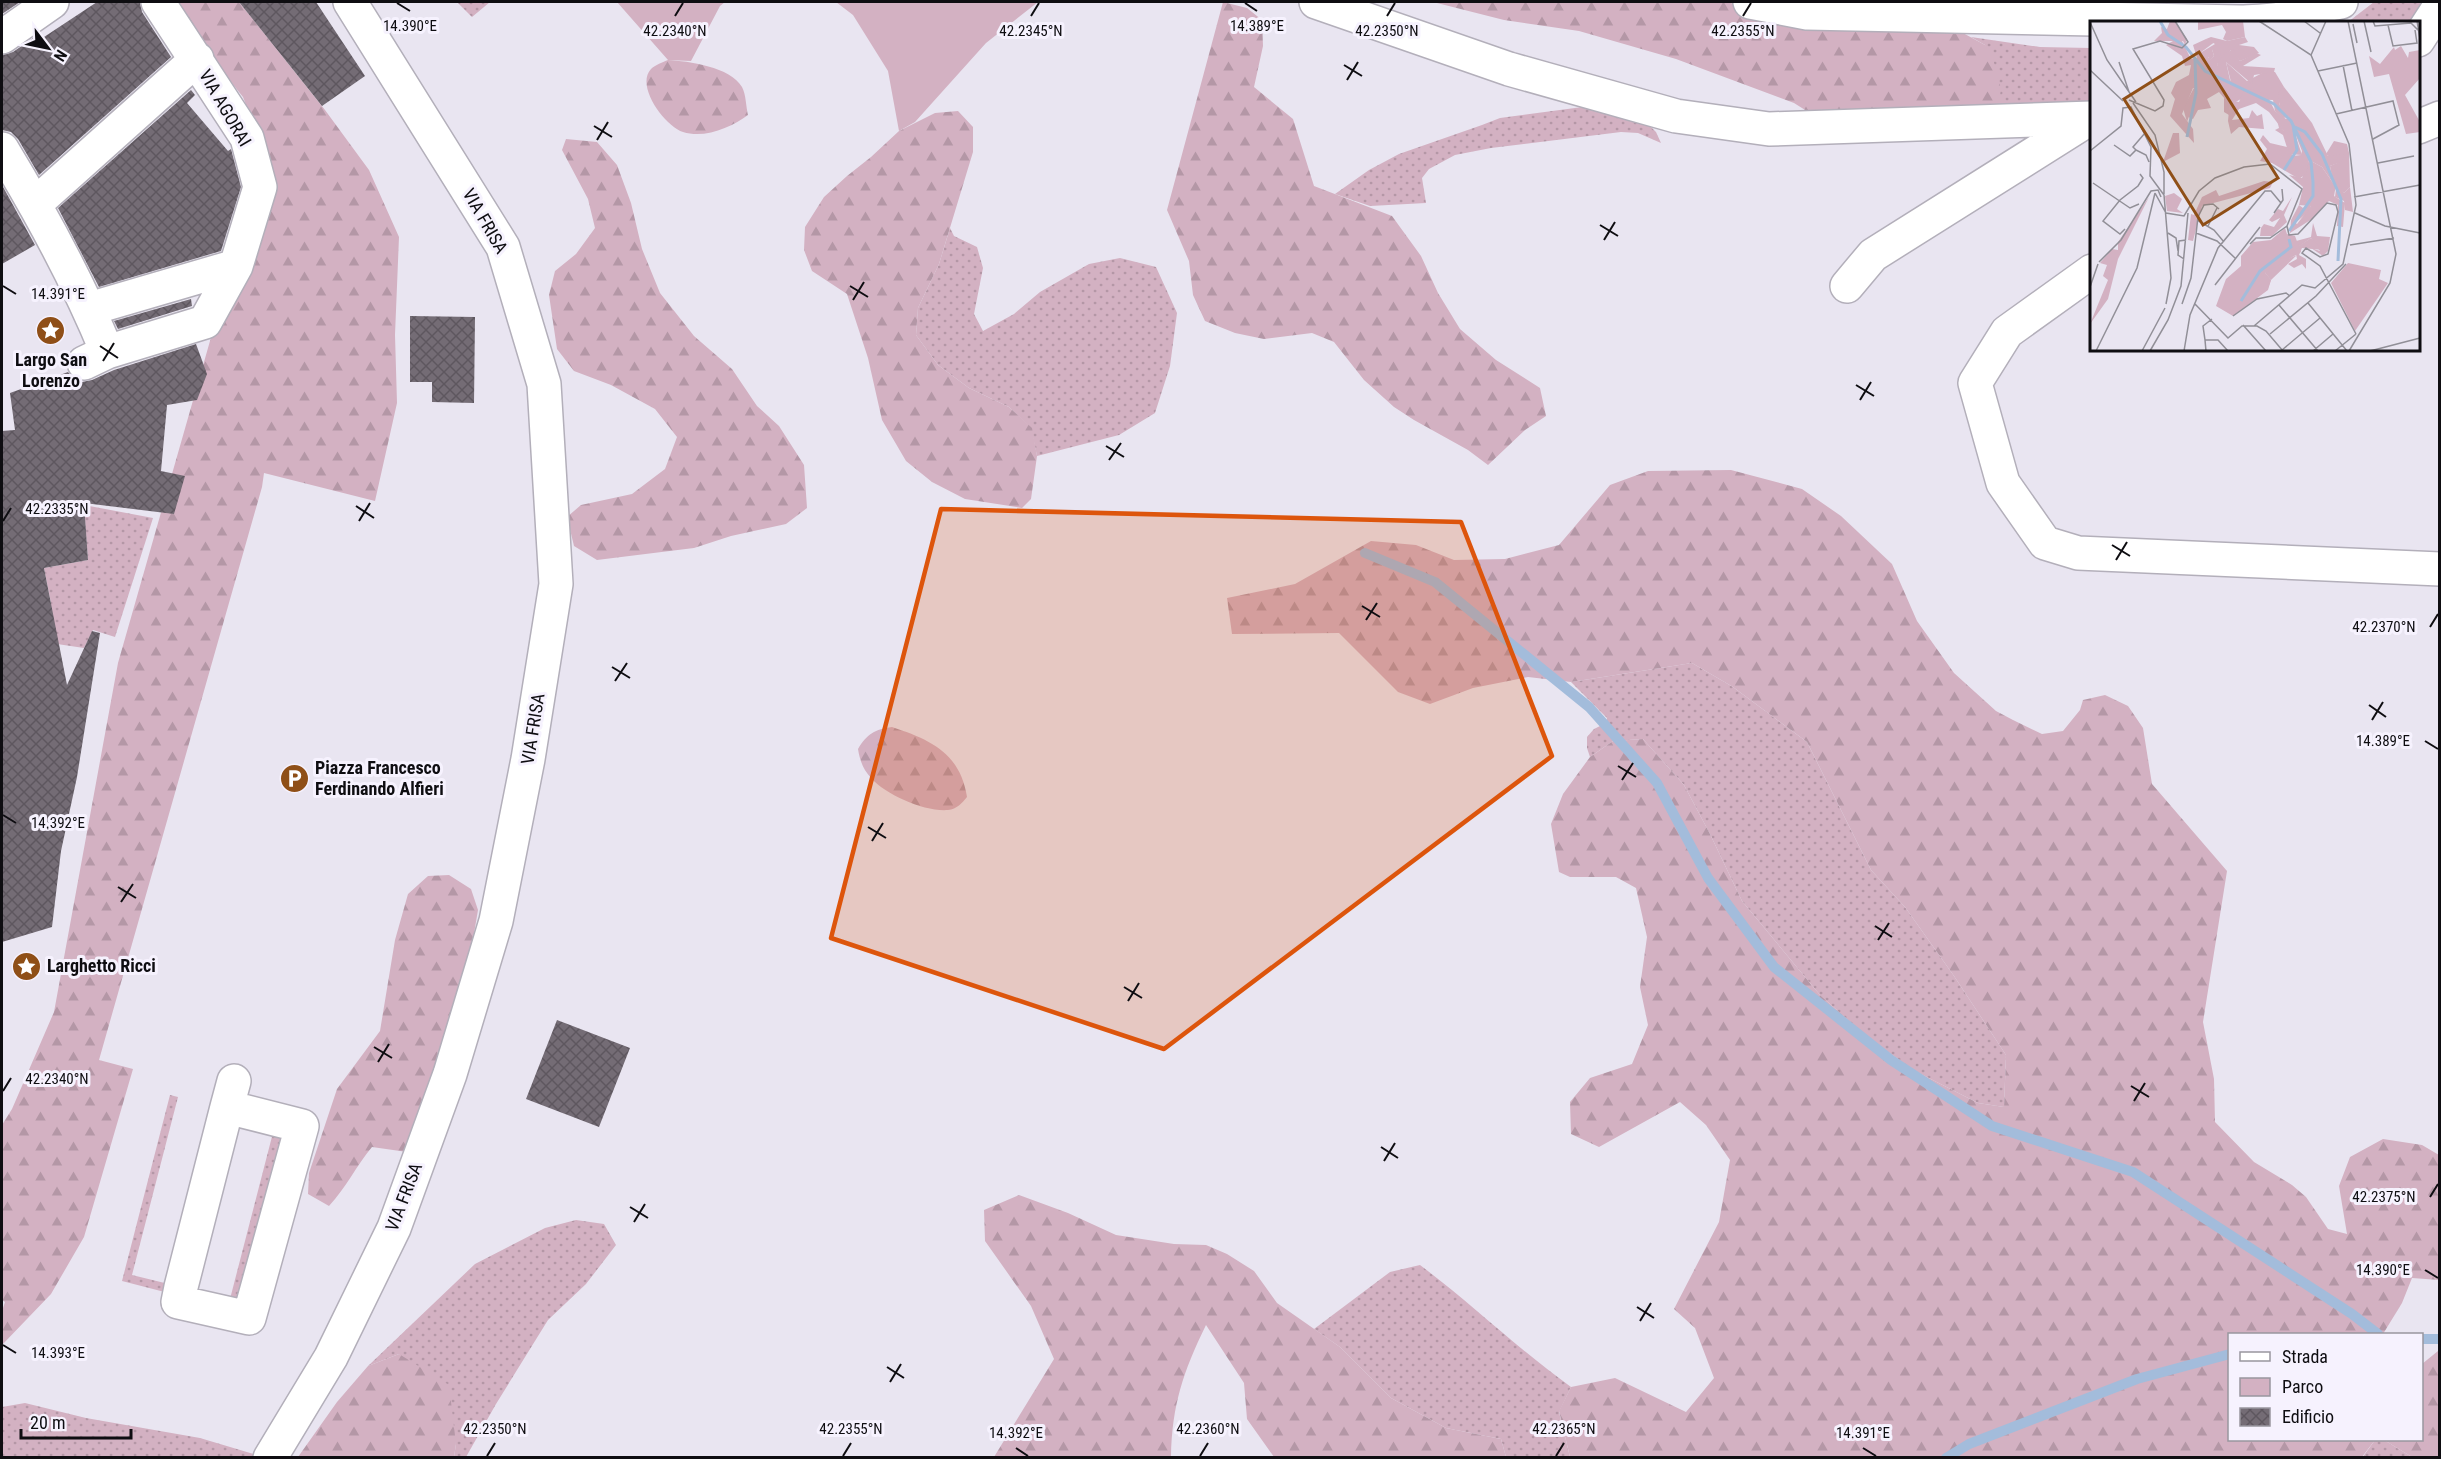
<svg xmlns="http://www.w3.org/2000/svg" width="2441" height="1459" font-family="'Roboto Condensed',sans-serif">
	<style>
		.grass { fill: url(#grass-dots) }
		.forest { fill: url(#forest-firs) }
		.park { fill: #d3b1c2 }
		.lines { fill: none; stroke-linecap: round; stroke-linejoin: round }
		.stream { stroke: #a3bcdb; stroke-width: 10 }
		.building { fill: url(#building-cross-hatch) }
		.street-casing { stroke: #b3afba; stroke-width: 36 }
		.secondary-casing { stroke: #b3afba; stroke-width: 36 }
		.street { stroke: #fff; stroke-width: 33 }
		.secondary { stroke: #fff; stroke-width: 33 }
		.marked { fill: #dd550c; fill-opacity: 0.2; stroke: #dd550c; stroke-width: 4.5; stroke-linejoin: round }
		.ticks { fill: none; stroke: #0e0d11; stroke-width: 2 }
		.labels { text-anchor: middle; stroke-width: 6; stroke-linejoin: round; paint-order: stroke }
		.street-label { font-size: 18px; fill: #0e0d11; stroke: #f6f2fe }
		.poi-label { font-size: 18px; font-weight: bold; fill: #0e0d11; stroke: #f6f2fe; text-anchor: start }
		.inset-river { fill: none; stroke: #a3bcdb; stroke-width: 3 }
		.inset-road { fill: none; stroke: #918f97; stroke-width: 1.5 }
		.view { fill: #8f4f17; fill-opacity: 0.15; stroke: #8f4f17; stroke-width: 3 }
		.inset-edge { fill: none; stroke: #0e0d11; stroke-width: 3 }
		.ticks-label { font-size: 15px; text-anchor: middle; fill: #0e0d11; stroke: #f6f2fe; stroke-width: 6; stroke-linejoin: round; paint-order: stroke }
	</style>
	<defs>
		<pattern id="grass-dots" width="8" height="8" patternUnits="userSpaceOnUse" patternTransform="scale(1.5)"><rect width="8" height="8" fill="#d3b1c2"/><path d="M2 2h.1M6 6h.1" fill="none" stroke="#b497a6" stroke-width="1.8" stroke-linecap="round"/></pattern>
		<pattern id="forest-firs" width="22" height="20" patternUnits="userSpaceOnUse" patternTransform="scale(1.5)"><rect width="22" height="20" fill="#d3b1c2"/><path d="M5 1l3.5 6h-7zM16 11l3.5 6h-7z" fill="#b497a6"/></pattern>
		<pattern id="building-cross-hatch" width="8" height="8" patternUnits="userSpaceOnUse" patternTransform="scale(1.5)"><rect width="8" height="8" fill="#746c75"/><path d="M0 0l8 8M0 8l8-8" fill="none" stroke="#5e575f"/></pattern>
	</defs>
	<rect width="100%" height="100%" fill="#e9e5f1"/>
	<!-- grass -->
	<path class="grass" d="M457,2H490L472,17Z
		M2374,2H2426L2417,22H2348Z
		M1971,37L2040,47L2091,48V112L1997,115L1985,45Z
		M1590,106L1646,122L1656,132L1661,143L1638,133L1621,132L1491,148L1455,155L1429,169L1422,178L1426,203L1370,206L1335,194L1369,170L1399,154L1482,125L1500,118Z
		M950,228L954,236L977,247L983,268L974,314L983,331L1014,314L1040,292L1089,264L1120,258L1156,267L1177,313L1170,366L1155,413L1119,435L1037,456L1031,428L1009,407L969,388L938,365L916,335L918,308L939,264Z
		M84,505L153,518L115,637L93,630L84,648L57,644L26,610L51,603L44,568L88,560Z
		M1692,663L1733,687L1807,742L1871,870L1905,907L1954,976L2006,1055L2004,1107L1978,1103L1915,1071L1867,1037L1820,995L1742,901L1710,834L1684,785L1643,739L1613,741L1590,757L1587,748V737L1594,729L1606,723L1607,718L1571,682Z
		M170,1095L178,1097L132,1275L230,1299L276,1121L294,1126L246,1313L122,1281Z
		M576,1220L604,1224L616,1245L586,1284L548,1320L496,1404L466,1457H454L456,1444L399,1354L368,1366L475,1264L545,1228Z
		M1420,1265C1472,1304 1518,1349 1571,1387L1559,1412L1570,1457H1506L1501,1439L1446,1428L1391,1398L1340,1347L1314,1329L1390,1272Z
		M25,1403L86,1418L200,1438L260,1456L2,1458V1407Z
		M2375,1440H2384L2412,1457L2362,1458Z"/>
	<!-- forest -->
	<path class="forest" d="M167,2H239L325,110L369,170L399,237L395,335L397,403L375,501L264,473L262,487L99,1060L133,1069L84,1237L51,1294L2,1345V1311L5,1302L2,1300V1125L12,1109L54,1012L118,663L264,152L243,97Z
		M1223,2L1247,8L1262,20L1263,46L1254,87L1293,119L1314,186L1392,216L1421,256L1438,293L1460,329L1496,360L1540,388L1546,416L1525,430L1488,465L1468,450L1414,420L1394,407L1364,380L1334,342L1312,333L1264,339L1235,333L1205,321L1193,295L1189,261L1167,210Z
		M1433,2H1725L1816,18L1952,27L1985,45L1992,55L2001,89L1997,115L1821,120L1794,103L1676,59L1579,31L1504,20Z
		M668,60C688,61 731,67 742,87C746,94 746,107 748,115C732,127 705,139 683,132C665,126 635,86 651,69C655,65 663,62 668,60Z
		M958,111L973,127V152L939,264L918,308L916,335L938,365L969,388L1009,407L1032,428L1037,456L1031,499L1022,508L965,499L932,482L906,461L882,420L868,358L847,294L812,271L804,250L805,227L824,197L847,176L871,157L899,131L935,113Z
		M566,139L597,142L617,165L631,203L642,249L660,293L694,336L732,369L757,406L779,426L804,465L807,508L786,524L731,536L694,548L597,560L574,546L567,517L581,505L632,494L665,469L677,437L655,409L611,385L574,371L557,349L549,295L555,271L576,254L595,228L588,199L562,150Z
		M1731,470L1802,489L1841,516L1892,564L1917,621L1954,673L1996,711L2013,720L2042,734L2063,731L2080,710L2083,700L2105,695L2128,706L2143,728L2152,784L2227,871L2203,1022L2214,1079L2215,1122L2254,1162L2292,1185L2306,1197L2328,1229L2347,1234L2339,1186L2350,1157L2383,1139L2422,1145L2439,1155V1280L2412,1278L2402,1303L2383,1334H2230V1440H2375L2362,1457H1570L1559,1411L1571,1387L1615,1378L1686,1412L1714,1378L1695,1328L1674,1309L1719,1222L1730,1160L1706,1125L1680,1102L1599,1147L1571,1134L1570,1102L1590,1078L1632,1064L1648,1025L1640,987L1647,937L1636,888L1616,877H1570L1559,872L1551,824L1563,794L1590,757L1613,741L1643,739L1684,785L1710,834L1742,901L1820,995L1867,1037L1915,1071L1978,1103L2004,1107L2006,1055L1954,976L1905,907L1871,870L1807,742L1733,687L1692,663L1571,682L1528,677L1473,688L1430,704L1398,692L1339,633L1232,634L1227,598L1295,584L1371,541L1416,545L1454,560L1505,559L1559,545L1610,485L1648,471Z
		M892,727C931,740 960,753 967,797C962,803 957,809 948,810C925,812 886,795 871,778C863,769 860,761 858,749C867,734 875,729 892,727Z
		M449,875L471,889L478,910L471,951L444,1041L407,1152L372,1147C356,1166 346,1188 329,1206L308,1194L309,1173L337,1089L380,1031L395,940L408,894L428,876Z
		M1019,1195L1068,1213L1116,1235L1174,1244L1206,1245L1227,1254L1254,1271L1277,1303L1340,1347L1391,1398L1446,1428L1501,1439L1506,1457H1274L1247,1419L1244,1383L1206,1325C1183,1372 1172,1405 1171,1457H994L1054,1359L1031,1306L985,1241L984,1210Z
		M2438,1351L2439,1457H2412L2384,1440H2422V1364Z
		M399,1354L449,1385L456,1444L454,1457H298L337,1402L368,1366Z"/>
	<!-- park -->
	<path class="park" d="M617,2H725L720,6L691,61L668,60Z
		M836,2H1038L986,43L915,122L899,131L888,71L853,15Z"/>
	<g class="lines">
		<!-- stream -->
		<path class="stream" d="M1365,553L1435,582L1589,707L1657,783L1708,878L1774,967L1891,1060L1992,1126L2133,1172L2352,1314L2378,1334
			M2422,1339H2440
			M1946,1458L1969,1444L2137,1379L2230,1354"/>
	</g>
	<!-- building -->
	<path class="building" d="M2,2H20L2,14Z
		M97,2H140L142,12L171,57L39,175L18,139L11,132L2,130V55L13,52L39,34L41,39Z
		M239,2H316L365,76L322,106Z
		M191,90L195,95L187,103L228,151L231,149L241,187L221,251L99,287L58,208Z
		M2,185L35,245L2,264Z
		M191,299L192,306L118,329L114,321Z
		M410,316L475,317L474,403L432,402V382H410Z
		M196,344L207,374L197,400L167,405L161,471L185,476L174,514L84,503L88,560L44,568L67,685L92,631L100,633L77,777L61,851L52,927L2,942V431L15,430L10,393L68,372L74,379L82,382L92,380L114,370Z
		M557,1020L630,1048L599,1127L526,1099Z"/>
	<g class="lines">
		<defs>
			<path id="street" d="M1316,2L1509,69L1676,116L1769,129L2092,118
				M2308,8L2341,2
				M2,37L52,2
				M2418,40L2440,6
				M2418,127L2440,118
				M2,149C42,215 78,281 107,352
				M35,204L197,59
				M2092,271L2007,332L1975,383L2003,483L2045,543L2078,553L2440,569
				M1847,286L1873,255L2089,119
				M89,309L236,266
				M84,363L107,352L205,322L236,266L260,187L247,138L158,2
				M227,1107L302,1126L249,1318L178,1302L181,1287L227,1107L234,1081"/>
			<path id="secondary" d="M1750,2L1807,13L2241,22C2266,21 2296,22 2314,2
				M270,1458L331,1357L394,1228L450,1074L496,921L528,759L556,584L544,384L503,247L350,2"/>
		</defs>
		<!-- street casing -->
		<use href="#street" class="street-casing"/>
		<!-- secondary casing -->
		<use href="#secondary" class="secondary-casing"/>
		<!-- street -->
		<use href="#street" class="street"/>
		<!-- secondary -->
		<use href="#secondary" class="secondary"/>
	</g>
	<!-- marked area -->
	<path class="marked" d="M941,509L1461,522L1552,756L1164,1049L831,938Z"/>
	<!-- ticks -->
	<path class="ticks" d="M397,3L410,11M1245,3L1257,11M675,16L683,3M1031,16L1039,3M1387,16L1395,3M1743,16L1751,3M1344,65L1362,76M1347,80L1358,62M594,126L612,137M597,140L608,122M1600,225L1618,236M1604,240L1615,222M3,286L16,294M850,286L868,297M853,300L864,282M100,346L118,358M103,361L114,343M1856,385L1874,396M1860,400L1871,382M1106,446L1124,457M1109,460L1121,443M356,506L374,518M3,521L11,508M359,521L370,503M2112,545L2130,556M2116,560L2127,542M1362,606L1380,617M1366,620L1377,603M2430,627L2438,614M612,667L630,678M615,681L627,663M2369,705L2386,717M2372,720L2383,702M2425,741L2438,749M1618,766L1636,777M1622,780L1633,763M3,815L16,823M868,827L886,838M872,841L883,823M118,887L136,898M121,902L133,884M1875,926L1892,937M1878,940L1889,923M1124,987L1142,998M1128,1001L1139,983M374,1047L392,1058M378,1062L389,1044M2131,1086L2149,1097M3,1091L11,1078M2134,1101L2145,1083M1381,1147L1398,1158M1384,1161L1395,1143M2430,1197L2438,1184M630,1207L648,1218M634,1222L645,1204M2425,1270L2438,1278M1637,1307L1654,1318M1640,1321L1651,1303M3,1345L16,1353M887,1367L904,1378M890,1382L901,1364M1016,1448L1028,1456M1863,1448L1876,1456M487,1456L495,1443M843,1456L851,1443M1200,1456L1208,1443M1556,1456L1564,1443"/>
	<!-- icons -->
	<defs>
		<symbol id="sight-disc" viewBox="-11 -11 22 22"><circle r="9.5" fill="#8f4f17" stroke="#f6f2fe"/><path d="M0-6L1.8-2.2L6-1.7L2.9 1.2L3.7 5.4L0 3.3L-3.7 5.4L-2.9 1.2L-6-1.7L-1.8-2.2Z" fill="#fff"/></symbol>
		<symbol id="parking-disc" viewBox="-11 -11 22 22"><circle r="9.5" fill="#8f4f17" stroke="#f6f2fe"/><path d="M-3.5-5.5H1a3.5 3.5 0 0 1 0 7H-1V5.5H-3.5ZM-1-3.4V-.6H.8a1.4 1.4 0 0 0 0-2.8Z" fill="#fff"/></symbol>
	</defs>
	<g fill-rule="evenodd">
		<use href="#sight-disc" x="34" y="314" width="33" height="33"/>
		<use href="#parking-disc" x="278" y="762" width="33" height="33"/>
		<use href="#sight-disc" x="10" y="950" width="33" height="33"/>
	</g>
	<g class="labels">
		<!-- street labels -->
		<g class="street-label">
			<text transform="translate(225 108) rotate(60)" y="6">VIA AGORAI</text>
			<text transform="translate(485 221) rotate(60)" y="6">VIA FRISA</text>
			<text transform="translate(533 729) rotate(-81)" y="6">VIA FRISA</text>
			<text transform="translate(404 1197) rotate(-69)" y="6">VIA FRISA</text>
		</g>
		<!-- poi labels -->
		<g class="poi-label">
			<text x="51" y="366" text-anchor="middle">Largo San<tspan x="51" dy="21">Lorenzo</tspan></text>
			<text x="315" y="774">Piazza Francesco<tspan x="315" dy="21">Ferdinando Alfieri</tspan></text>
			<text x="47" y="972">Larghetto Ricci</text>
		</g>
	</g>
	<!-- overview -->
	<g transform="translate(2090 21)">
		<rect width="330" height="330" fill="#e9e5f1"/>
		<path d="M80,0H85L97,18L95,24L93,20H64L72,12L71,6L77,8ZM121,16L137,20L155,16L158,21L149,24L164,26L169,32L150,40L141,29L127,45L128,38L122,28L124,35L117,42L115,39L119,36L110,35V32L125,23L116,18ZM311,25L318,37L319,31L330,29V57L315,74L330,101V111L316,113L299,53L284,56L279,35L290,43L304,26L305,29ZM136,41L157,60L176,50L185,51L194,66L189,83L199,96L193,97L185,90L183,79L151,78L140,84L139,94L134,91V78L141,61ZM105,65V78L97,101L93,87ZM187,99L194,110L203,107L212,134L199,133L193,114L185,109L189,107ZM244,120L257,123L259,132L260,166L254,172L246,164L244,175L255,182L253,206L247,205L248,184L239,180L222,198L200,212L201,199L207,203L221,185L209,184L213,166L199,154L212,157L219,139L232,146L243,162L240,145L247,142L236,133ZM223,202L227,215L240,216L238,230L233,235L221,227L230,230L221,217L208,226L206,220L221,216ZM207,234L181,259L175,252L185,243ZM258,242L291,249L289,258L298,262L265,310L241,262Z" fill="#d3b1c2"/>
		<path d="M108,0H153L155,16L137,20L133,18L136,11L132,4L108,9ZM90,16L101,38L107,37L103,24L116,18L126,20L110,32V35H119L116,42L124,35L122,28L131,31L127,45L133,34L143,28L150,40L166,32L171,34L153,45L185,47L184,51L164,54L162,63L136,41L140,59L148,66L146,72L135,78L129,71L117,78L121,87L108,89L103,98L98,96L106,74V67H103L92,93L103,108L104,122L80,95L85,78L81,72L86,61L99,54L101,44L95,45L92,35L76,24ZM194,66L222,102L238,135L255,133L251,141L240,145L243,162L232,146L219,139L216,153L209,158L182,142L170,140L177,128L170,119L173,114L180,122L197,126L203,135L211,134L212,130L203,107L196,113L179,91L166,82L149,88L142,99L159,97L162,89L167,95L172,93L174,108L149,106L141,113L138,100L140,79L149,81L153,71L161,68L176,73L185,90L196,98L199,96L190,89L188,72ZM83,112H89L90,132L73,141ZM174,160L183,161L180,167L112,185L103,220L98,219L101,193L104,194L112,176L126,169L129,175ZM247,161L254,172L260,166L263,191L255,189L254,180L245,176ZM84,172L92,178L87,188L93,192L77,190L75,175ZM59,176L28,238L18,278L0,303L18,259L13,255L17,244L10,242L22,228L28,229V221ZM202,176L194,194L197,201L182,215H170L171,207L174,203L184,206L190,197L182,201L179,199L188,188L193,190ZM218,183L221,185L218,191L203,204L201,199L209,184L213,187ZM221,217L233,229L212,227L209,234L216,238V248L212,243L204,247L198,243L207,238L206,233L185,243L175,252L181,259L178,267L143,295L163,254Z" fill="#d3b1c2"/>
		<path d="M195,207L197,213L205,215L211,231L175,252L181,259L178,269L143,295L126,285L136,258L151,245V235L163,221L181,219Z" fill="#d3b1c2"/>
		<path class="inset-river" d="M70,0L78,14L96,26L115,50L184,83L201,100L221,141L223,161V175L199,210M205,106L215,111L232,133L251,178L248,240M97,116L106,72L105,38M194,149L207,129L203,104M151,280L170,250L201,226L199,218"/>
		<path class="inset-road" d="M214,0L230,12M258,0L306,233L300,262L259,330M274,0L281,31M283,0L285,5L321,2L328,9M327,0L330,18M0,1L17,39L46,81M263,3L267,22M298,4L303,25L327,22L325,9M221,34L236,0M29,41L39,71M253,44L262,90M0,49L33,80M228,50L267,42M39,79L65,90L73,85L74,79L43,28L70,20L92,27L98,21L85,0M43,82L65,114L74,151V173M246,93L303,80L309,104L283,118M24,124L40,135L46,129L56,134L59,141M46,129L43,126L55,112M0,130L31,105L33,87L41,86L61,126L60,155L74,174L81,257L76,283M288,142L324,135M3,162L40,187L49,183M65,172L76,192L94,195L109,170L125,157L154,146L180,143L212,168L197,205L199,214L208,213L237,182L246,184L248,191L238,233L230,236L216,227L212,232L230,245L266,313M264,176L330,164M184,192L193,179L192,168M265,192L295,205L330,212M107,199L124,209L134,221M118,205L127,187M35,208L30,213L13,200L30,179L48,165L53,157L50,153M78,212L86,217L88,230M106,212L127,220L145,237M160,223L166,217H180L197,205M260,224L304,217M94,238L88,234L89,220L96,219M9,241L31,219L61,170L68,169L71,176M125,264L170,206M0,266L8,243M218,282L257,330M92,283L101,257L108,196L114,184L123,183L129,188M105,283L138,317L152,305H167L176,310L193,330M189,284L228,330M143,295L167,278L196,272L200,275M153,304L176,330M164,305L212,264L225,267L253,243L266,184L259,123L221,34L169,0M180,313L226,275L256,243M115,319L113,305L122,298M192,329L230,297M6,330L47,247L65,172M52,330L75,287M60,330L78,299L91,265L98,192M94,330L100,294L128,227L175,170H181L191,182M116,330L115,319H128L138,330M223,330L243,313M245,330L266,313M280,330L330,317"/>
		<path class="view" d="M109,31L188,157L113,204L34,78Z"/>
		<rect width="330" height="330" class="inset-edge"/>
	</g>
	<g class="ticks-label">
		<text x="410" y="31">14.390°E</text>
		<text x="1257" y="31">14.389°E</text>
		<text x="675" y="36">42.2340°N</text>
		<text x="1031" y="36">42.2345°N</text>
		<text x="1387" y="36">42.2350°N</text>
		<text x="1743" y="36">42.2355°N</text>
		<text x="58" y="299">14.391°E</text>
		<text x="57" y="514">42.2335°N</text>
		<text x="2384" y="632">42.2370°N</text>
		<text x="2383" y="746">14.389°E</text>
		<text x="58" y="828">14.392°E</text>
		<text x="57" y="1084">42.2340°N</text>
		<text x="2384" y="1202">42.2375°N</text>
		<text x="2383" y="1275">14.390°E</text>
		<text x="58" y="1358">14.393°E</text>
		<text x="495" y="1434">42.2350°N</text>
		<text x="851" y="1434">42.2355°N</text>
		<text x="1208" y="1434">42.2360°N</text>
		<text x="1564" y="1434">42.2365°N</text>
		<text x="1016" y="1438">14.392°E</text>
		<text x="1863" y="1438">14.391°E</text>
	</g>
	<!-- border -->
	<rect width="2441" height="1459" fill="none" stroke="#0e0d11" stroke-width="6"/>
	<!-- legend -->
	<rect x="2228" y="1333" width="195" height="108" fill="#f6f2fe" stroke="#99969f" stroke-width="1.5"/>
	<rect x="2240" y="1352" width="30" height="9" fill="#ffffff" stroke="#99969f" stroke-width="1.5"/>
	<text x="2282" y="1363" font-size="18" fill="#0e0d11">Strada</text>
	<rect x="2240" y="1378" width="30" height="18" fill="#d3b1c2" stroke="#99969f" stroke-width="1.5"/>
	<text x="2282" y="1393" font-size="18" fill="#0e0d11">Parco</text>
	<rect x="2240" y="1408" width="30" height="18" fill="url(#building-cross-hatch)" stroke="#99969f" stroke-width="1.5"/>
	<text x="2282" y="1423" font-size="18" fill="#0e0d11">Edificio</text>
	<!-- north arrow -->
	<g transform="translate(48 48) rotate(122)" stroke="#f6f2fe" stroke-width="4.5" paint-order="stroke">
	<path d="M0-4.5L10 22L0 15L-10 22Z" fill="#0e0d11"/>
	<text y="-9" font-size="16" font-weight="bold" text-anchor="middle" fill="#0e0d11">N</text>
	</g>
	<!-- scale -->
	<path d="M21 1429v9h110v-9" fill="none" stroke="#0e0d11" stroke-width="3"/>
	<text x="30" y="1429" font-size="18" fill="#0e0d11" stroke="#f6f2fe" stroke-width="4.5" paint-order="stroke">20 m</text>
</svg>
